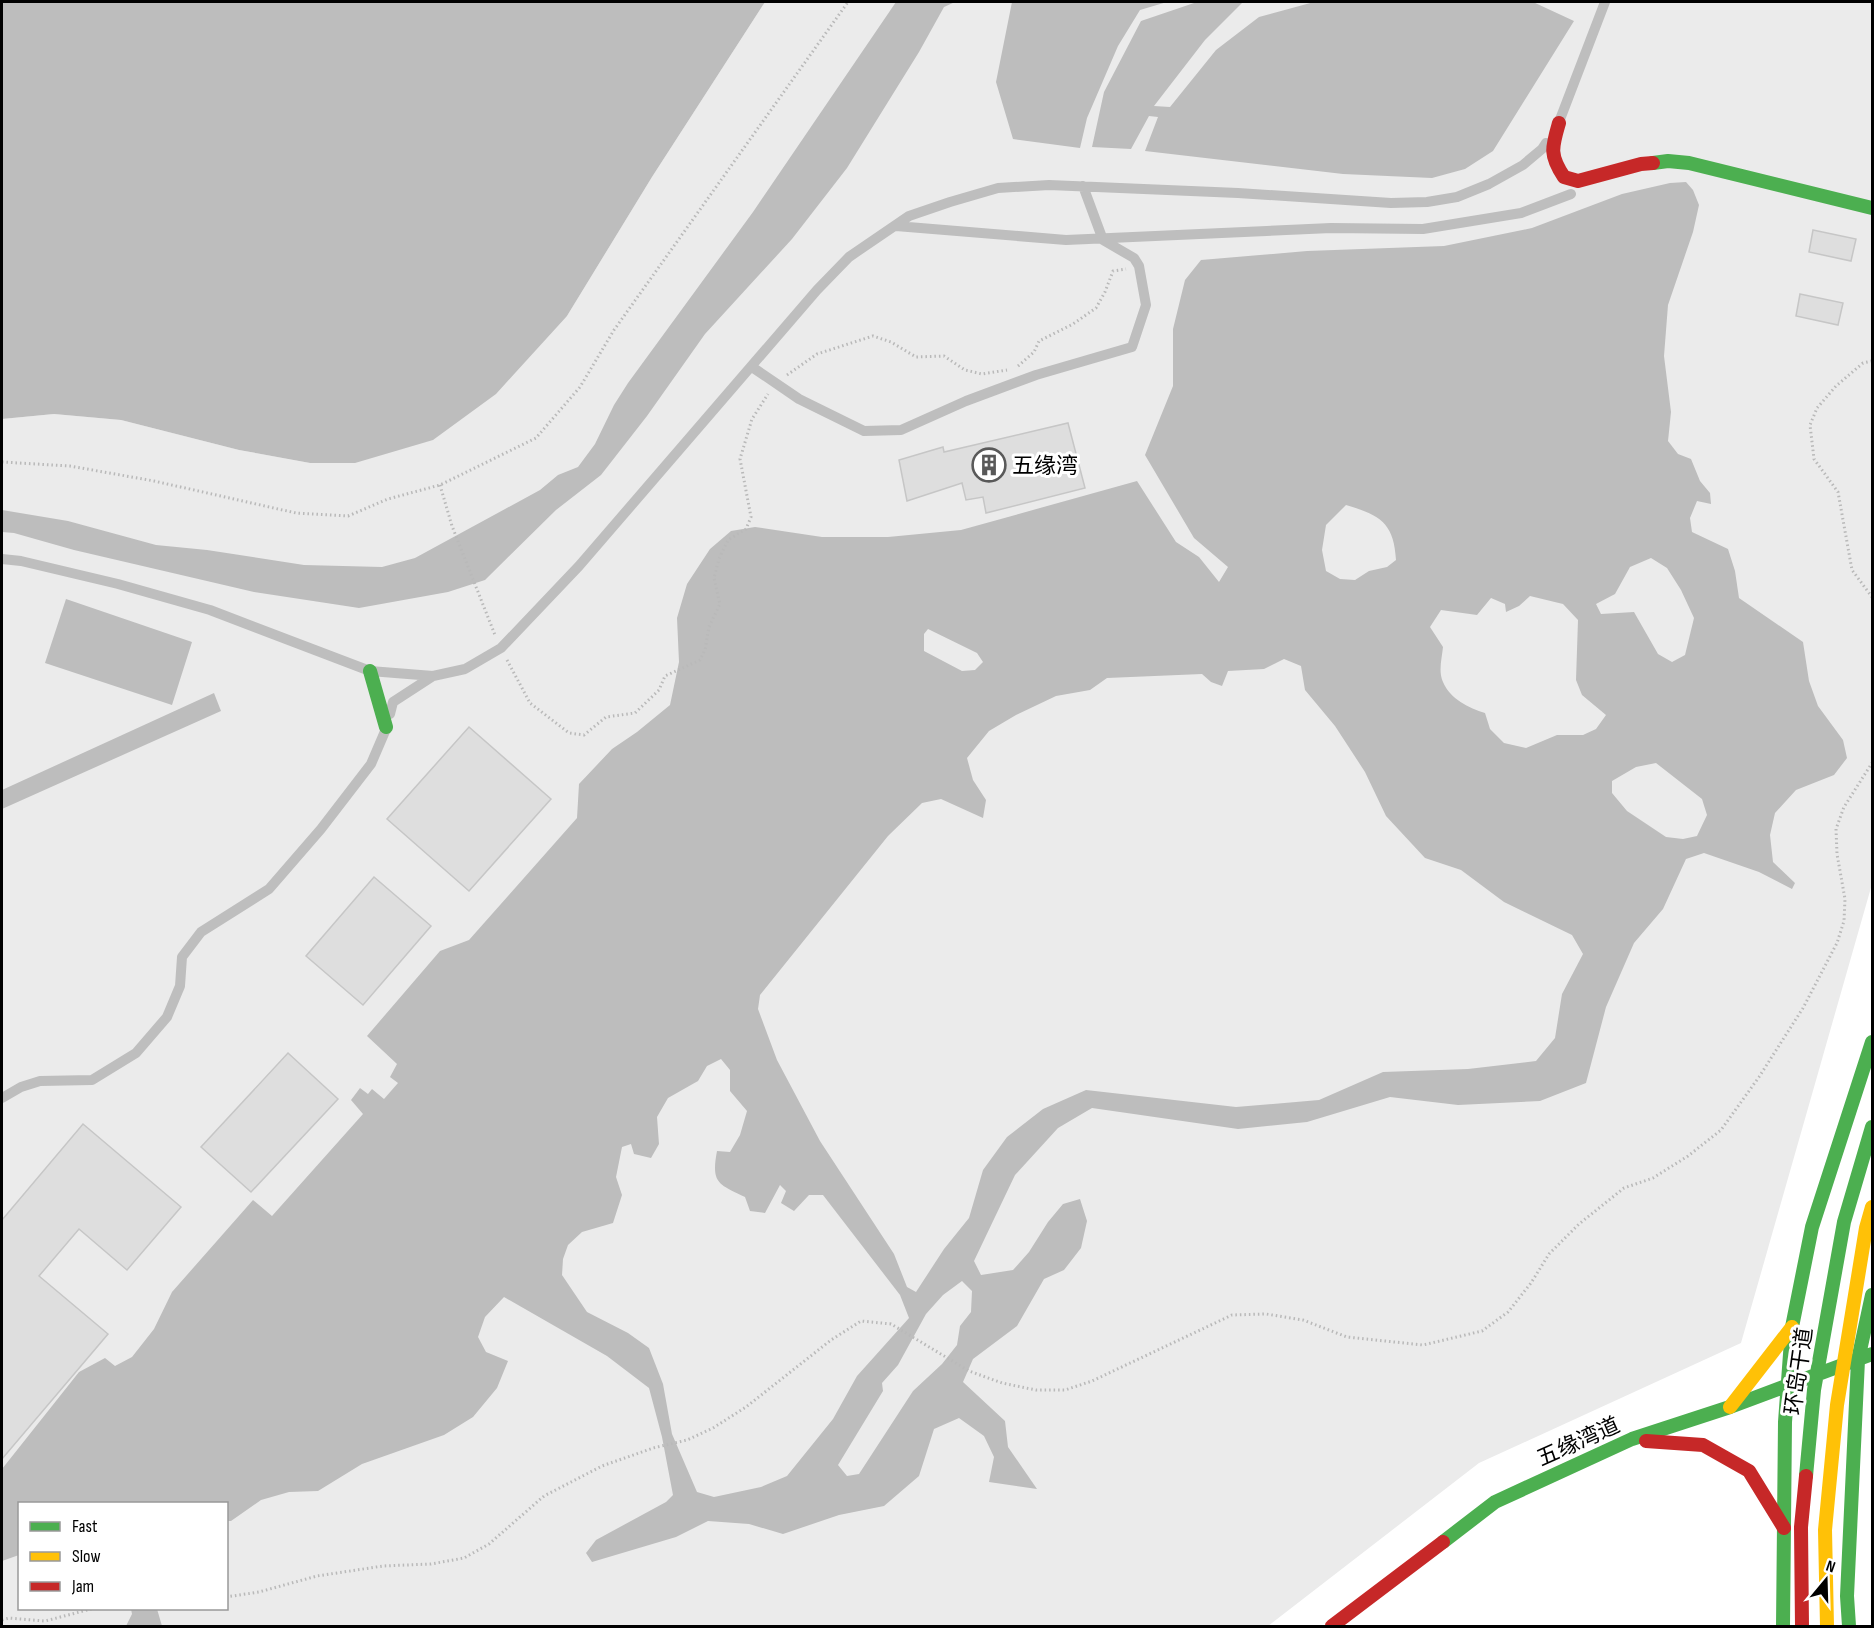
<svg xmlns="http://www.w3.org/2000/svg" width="1874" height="1628" font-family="'Sofia Sans Condensed','Noto Sans SC',sans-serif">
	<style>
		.green { fill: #ebebeb; fill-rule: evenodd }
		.water { fill: #bdbdbd; fill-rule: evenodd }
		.building { fill: #dedede; stroke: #c6c6c6; stroke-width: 1.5 }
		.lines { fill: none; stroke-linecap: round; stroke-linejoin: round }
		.path { stroke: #b9b9b9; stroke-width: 3; stroke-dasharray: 1.5 3; stroke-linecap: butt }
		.lane { stroke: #bebebe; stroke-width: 10 }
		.fast { stroke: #4caf50; stroke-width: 14 }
		.slow { stroke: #ffc107; stroke-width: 14 }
		.jam { stroke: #c62828; stroke-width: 14 }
		.labels { text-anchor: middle; stroke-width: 6; stroke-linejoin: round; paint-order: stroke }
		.poi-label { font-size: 22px; fill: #000; stroke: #fff; text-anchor: start }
		.street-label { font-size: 22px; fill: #000; stroke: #fff }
	</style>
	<rect width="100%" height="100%" fill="#fff"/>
	<!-- green -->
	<path class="green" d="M765,2H1872V884L1741,1343L1479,1463L1268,1626H2V419L54,414L121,420L239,450L310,463L567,316L652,177ZM20,1504H226V1608H20Z"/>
	<!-- water -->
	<path class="water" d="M2,2H765L652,177L567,316L496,394L433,440L355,463H310L239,450L121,420L54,414L2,419Z
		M896,2H955L944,7L919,52L847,168L792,239L705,334L647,416L601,475L556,510L485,580L448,592L359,608L254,592L74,550L14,533L2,532V510L68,521L156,545L207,550L304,565L382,567L415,558L540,490L558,475L578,467L595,444L614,405L628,383L753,212Z
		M1012,2H1167L1140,10L1118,46L1087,118L1080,148L1013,139L996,82Z
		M1197,2H1243L1205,40L1154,106L1170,107L1216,50L1259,17L1314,2H1533L1574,21L1493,151L1465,169L1432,178L1343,174L1145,151L1158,117L1149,116L1131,149L1092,147L1104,92L1141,21Z
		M1686,182L1693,190L1699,205L1693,232L1668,305L1664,356L1671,412L1668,441L1678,454L1691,459L1700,481L1710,493L1711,504L1697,501L1690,518L1692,532L1728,549L1735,571L1739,598L1803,642L1809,681L1818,706L1843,740L1847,758L1834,775L1796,790L1775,813L1770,835L1773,862L1795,883L1792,889L1759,872L1704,853L1686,859L1663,909L1634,943L1606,1007L1586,1083L1540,1101L1458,1105L1390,1097L1307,1122L1238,1129L1092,1108L1058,1128L1015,1175L974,1261L981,1275L1013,1270L1029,1252L1048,1222L1063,1204L1080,1199L1087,1221L1081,1248L1064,1270L1044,1279L1017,1326L973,1359L963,1382L1005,1421L1008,1447L1037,1489L989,1482L994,1457L984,1436L959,1418L934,1429L919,1476L884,1506L839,1515L783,1534L749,1524L708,1521L676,1537L592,1562L586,1553L596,1540L666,1502L673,1495L662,1437L649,1388L607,1356L504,1297L485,1317L478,1337L486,1352L508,1361L497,1388L473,1417L444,1435L362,1464L318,1491L289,1492L261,1500L231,1521H227L226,1504H20L19,1555L2,1561V1469L79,1372L105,1358L115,1366L132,1357L154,1329L172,1292L253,1200L272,1216L363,1114L351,1100L360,1088L368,1094L372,1089L384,1099L398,1083L390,1077L397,1064L367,1036L440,951L469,940L577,818L579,784L612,749L637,732L670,705L679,662L677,618L687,584L710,549L731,531L755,527L822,537H888L961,530L1137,481L1176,542L1199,557L1219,582L1228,567L1194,538L1145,455L1173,386V329L1185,280L1201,260L1307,251L1444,246L1532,228L1622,194L1670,183ZM1346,505C1380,515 1394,523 1396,560L1387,567L1369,571L1355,580L1340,579L1326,571L1322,550L1326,525ZM1651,558L1667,568L1681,590L1694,618L1685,655L1672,662L1658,654L1634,612L1601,614L1596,604L1615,594L1630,567ZM1530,596L1563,604L1578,620L1576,680L1582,695L1606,715L1596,729L1583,735H1557L1526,748L1504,743L1490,729L1485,713C1469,708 1450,699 1443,682C1438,671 1442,658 1443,647L1430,627L1441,610L1477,615L1491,598L1505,604L1506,612L1519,606ZM928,629L977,653L983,662L975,670L962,671L924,651V634ZM1284,659L1301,666L1305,690L1335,726L1365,772L1386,816L1425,858L1461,870L1504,902L1572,935L1583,954L1562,994L1555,1038L1536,1061L1468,1069L1383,1072L1319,1100L1236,1107L1086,1090L1043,1109L1007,1137L983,1170L969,1218L944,1249L916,1292L907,1287L894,1254L820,1141L777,1060L758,1009L760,995L888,836L922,803L941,799L983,818L986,800L973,780L967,758L989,731L1016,715L1056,696L1090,690L1107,678L1202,674L1211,682L1222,686L1228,671L1264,669ZM1656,763L1702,799L1707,815L1697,836L1683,839L1666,837L1627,811L1612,793V781L1636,767ZM721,1059L730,1070V1091L747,1111L740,1135L730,1152L717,1151C711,1183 718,1184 745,1197L750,1211L765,1213L780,1185L786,1191L781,1203L794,1211L809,1195H823L900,1295L909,1318L857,1376L833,1419L787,1476L761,1487L714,1497L697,1492L672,1434L663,1384L649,1348L628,1333L587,1312L562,1275L563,1259L568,1245L582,1232L613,1223L622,1195L616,1177L622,1147L631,1144L634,1154L651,1158L659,1144L657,1117L668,1098L698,1081L707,1066ZM962,1281L972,1291L971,1312L960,1326L957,1345L942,1364L913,1391L859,1474L847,1476L838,1465L883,1391L882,1383L898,1365L926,1314L943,1295Z
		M66,599L192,642L172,705L45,663Z
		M214,693L221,711L2,809V790Z
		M131,1609H157L162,1626H126L132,1614Z"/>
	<!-- building -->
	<path class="building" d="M1813,230L1856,239L1851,261L1809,252Z
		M1800,294L1843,303L1838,325L1796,316Z
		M1068,423L1085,488L986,513L983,497L966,500L962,483L907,501L899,460L943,447L944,452Z
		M469,727L551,799L469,891L387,819Z
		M374,877L431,926L363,1005L306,956Z
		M288,1053L338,1099L251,1192L201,1147Z
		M83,1124L181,1207L127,1270L79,1229L39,1276L108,1334L2,1459V1220Z"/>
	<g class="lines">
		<!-- path -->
		<path class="path" d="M1872,361L1863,363L1836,386L1817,408L1810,425L1814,459L1838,492L1852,570L1872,597
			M1018,366L1034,352L1039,341L1073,324L1096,308L1105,292L1113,271L1126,269
			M787,375L817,354L873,336L891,342L916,357L944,356L965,370L982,374L1007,370
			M2,462L70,466L154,481L296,513L348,516L388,499L440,485L536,438L580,387L614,330L848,2
			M440,485L452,526L495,635
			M507,660L530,703L569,733L584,735L606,717L635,713L659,690L665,676L700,660L705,650L709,627L720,604L714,578L719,559L728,540L746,529L751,517L740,459L752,419L768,394
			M226,1597L259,1592L317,1576L383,1566L431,1564L464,1558L489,1544L544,1496L602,1466L653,1448L687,1440L713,1428L746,1407L831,1340L861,1321L891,1324L969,1371L1002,1383L1036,1390H1065L1092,1381L1232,1315L1266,1314L1303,1320L1347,1337L1423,1345L1482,1331L1508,1312L1531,1283L1549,1254L1579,1224L1624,1188L1653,1178L1688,1156L1721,1130L1759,1077L1803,1008L1837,943L1844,921L1845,899L1837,854L1836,829L1844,807L1872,763
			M2,1620L9,1618L45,1621L95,1608"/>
		<!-- lane -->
		<path class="lane" d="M1559,122L1605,2
			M896,226L1066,240L1331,228L1423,229L1521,213L1571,194
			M752,367L799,399L864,431L901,430L966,401L1036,375L1132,347L1146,305L1139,266L1134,258L1103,240L1083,186
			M2,559L21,561L118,584L210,610L370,671L433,676L465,669L501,648L579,566L817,290L849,257L909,216L950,202L998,188L1049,185L1238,193L1391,203L1427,202L1457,197L1489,184L1523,165L1542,149L1546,143
			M390,714L393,702L433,676
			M2,1098L21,1087L40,1081L92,1080L136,1053L167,1017L180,986L182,957L201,932L269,889L321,829L371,764L386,729"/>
		<!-- fast -->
		<path class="fast" d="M1653,163L1668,161L1689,163L1872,208
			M370,671L386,727
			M1806,1476L1814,1390L1844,1222L1872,1127
			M1443,1542L1495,1502L1632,1439L1730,1407L1872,1354
			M1783,1626L1785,1422L1792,1327L1812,1227L1872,1042
			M1849,1626L1847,1596L1858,1360L1872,1295"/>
		<!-- slow -->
		<path class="slow" d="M1730,1407L1792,1327
			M1827,1626L1825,1530L1837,1405L1866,1228L1872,1207"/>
		<!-- jam -->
		<path class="jam" d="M1559,123C1552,147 1549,155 1564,177L1578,181L1641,164L1653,163
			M1646,1441L1703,1445L1749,1471L1784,1528
			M1332,1626L1443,1542
			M1802,1626L1801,1527L1806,1476"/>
	</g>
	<!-- icons -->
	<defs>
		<symbol id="building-ring" viewBox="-11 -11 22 22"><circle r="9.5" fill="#fff" stroke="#595959" stroke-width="1.5"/><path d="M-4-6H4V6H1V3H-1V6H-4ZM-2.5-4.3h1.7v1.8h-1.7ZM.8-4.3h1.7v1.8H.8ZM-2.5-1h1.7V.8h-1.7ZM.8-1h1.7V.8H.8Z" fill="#595959"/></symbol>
	</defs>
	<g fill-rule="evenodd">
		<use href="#building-ring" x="970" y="446" width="38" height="38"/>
	</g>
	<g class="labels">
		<!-- poi labels -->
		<g class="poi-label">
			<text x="1012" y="473">五缘湾</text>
		</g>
		<!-- street labels -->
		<g class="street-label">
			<text transform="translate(1798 1371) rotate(-82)" y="8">环岛干道</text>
			<text transform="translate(1578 1441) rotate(-24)" y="8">五缘湾道</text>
		</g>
	</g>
	<!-- border -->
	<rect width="1874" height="1628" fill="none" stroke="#000000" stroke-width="6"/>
	<!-- legend -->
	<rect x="18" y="1502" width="210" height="108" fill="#ffffff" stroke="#999999" stroke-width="1.5"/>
	<rect x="30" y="1522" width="30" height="9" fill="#4caf50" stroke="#999999" stroke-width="1.5"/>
	<text x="72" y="1532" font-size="18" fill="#000000">Fast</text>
	<rect x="30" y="1552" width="30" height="9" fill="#ffc107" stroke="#999999" stroke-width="1.5"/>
	<text x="72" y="1562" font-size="18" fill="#000000">Slow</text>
	<rect x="30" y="1582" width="30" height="9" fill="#c62828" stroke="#999999" stroke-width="1.5"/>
	<text x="72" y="1592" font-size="18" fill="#000000">Jam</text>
	<!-- north arrow -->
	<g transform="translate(1826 1580) rotate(19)" stroke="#ffffff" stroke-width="4.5" paint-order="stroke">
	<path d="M0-4.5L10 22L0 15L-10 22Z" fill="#000000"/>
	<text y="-9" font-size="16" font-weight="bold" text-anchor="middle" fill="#000000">N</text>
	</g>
</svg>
